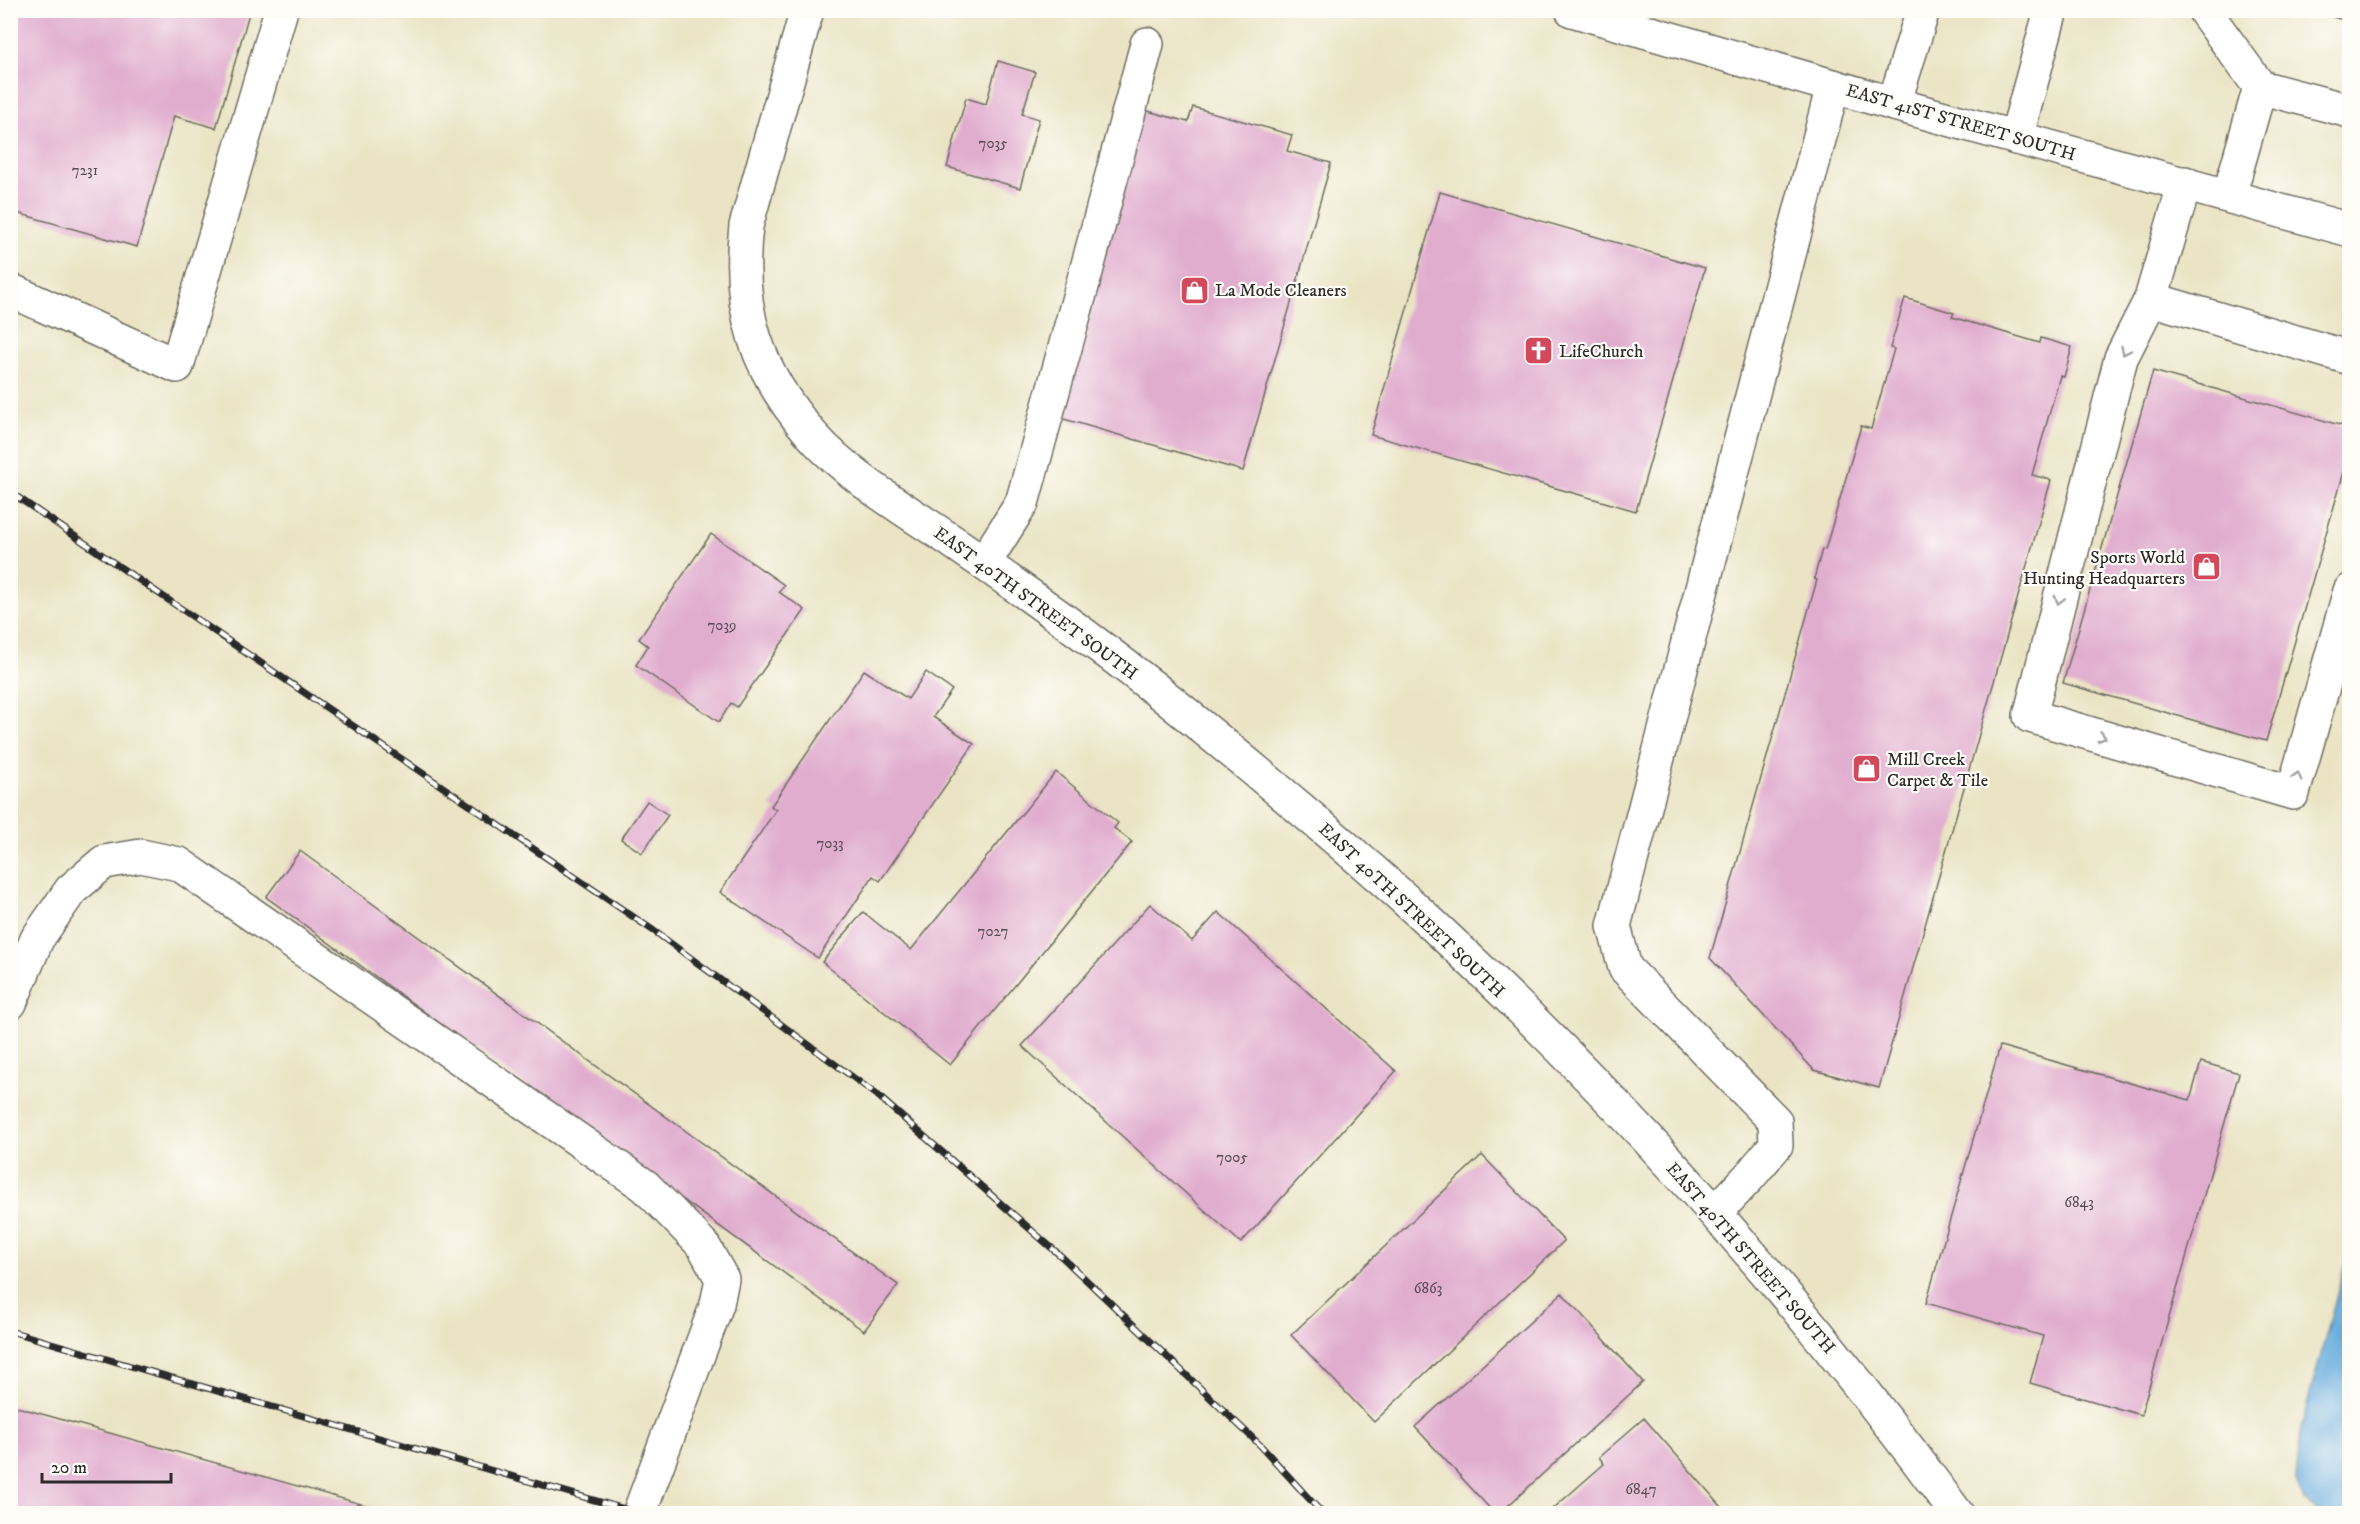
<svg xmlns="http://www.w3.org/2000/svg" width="2360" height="1524" font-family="'IM FELL DW Pica',serif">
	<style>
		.water { fill: #68acdd; stroke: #4a6c84; stroke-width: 1.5 }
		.building { fill: #e1adcf }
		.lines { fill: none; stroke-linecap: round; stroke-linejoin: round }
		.minor-casing { stroke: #6e6c61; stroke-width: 36 }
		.major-casing { stroke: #6e6c61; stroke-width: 36 }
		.minor { stroke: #fff; stroke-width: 33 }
		.major { stroke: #fff; stroke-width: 33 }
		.rail-casing { stroke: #2b2b2b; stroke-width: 7 }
		.rail { stroke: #fdfcf7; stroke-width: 4.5; stroke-dasharray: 14; stroke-linecap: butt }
		.oneway { stroke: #a0a0a0 }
		.labels { text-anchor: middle; stroke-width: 4.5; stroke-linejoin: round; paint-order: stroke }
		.number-label { font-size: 15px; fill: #584c54 }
		.street-label { font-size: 18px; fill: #2b2b2b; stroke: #fdfcf7 }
		.poi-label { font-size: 18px; fill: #2b2b2b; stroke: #fdfcf7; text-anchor: start }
	</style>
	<rect width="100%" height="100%" fill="#fdfcf7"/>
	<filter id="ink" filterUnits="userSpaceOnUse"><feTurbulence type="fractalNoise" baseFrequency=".0167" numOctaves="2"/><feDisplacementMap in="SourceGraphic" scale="12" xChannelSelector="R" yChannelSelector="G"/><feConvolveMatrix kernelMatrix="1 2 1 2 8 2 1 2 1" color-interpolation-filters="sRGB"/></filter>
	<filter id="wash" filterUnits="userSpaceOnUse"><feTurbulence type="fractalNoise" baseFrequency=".008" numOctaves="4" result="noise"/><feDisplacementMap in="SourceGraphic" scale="24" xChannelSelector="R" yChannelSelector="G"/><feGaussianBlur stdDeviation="1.35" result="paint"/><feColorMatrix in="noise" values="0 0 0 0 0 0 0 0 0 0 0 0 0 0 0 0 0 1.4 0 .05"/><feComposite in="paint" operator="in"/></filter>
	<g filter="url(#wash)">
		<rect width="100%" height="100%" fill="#eae4c4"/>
		<!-- water -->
		<path class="water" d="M2349,1250V1513H2320L2304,1501L2296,1481L2301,1428Z"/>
		<g id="blocks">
			<!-- building -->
			<path class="building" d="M10,10H250L216,128L174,116L137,247L10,211Z
				M2350,10V22L2312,11V10Z
				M998,61L1035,72L1022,114L1039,119L1020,188L947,167L966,98L986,104Z
				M1193,107L1292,135L1287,151L1331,163L1243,471L1057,417L1144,110L1188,122Z
				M1440,192L1705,268L1636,511L1371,435Z
				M1905,298L1954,313L1952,317L2040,343L2041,338L2072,347L2064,377L2060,376L2032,475L2051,480L1879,1088L1814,1070L1710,958L1817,580L1814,579L1822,549L1825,550L1861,426L1871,429L1894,349L1890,348Z
				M2153,371L2350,428V451L2266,741L2063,683Z
				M711,534L784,585L779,592L805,610L737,707L731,703L719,722L636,665L648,646L639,639Z
				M864,670L908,699L926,672L952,690L933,717L974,744L880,881L873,876L818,958L720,892L776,810L771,806Z
				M1056,772L1118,823L1114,828L1132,842L950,1065L822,962L863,912L911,950Z
				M647,801L668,815L642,853L621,839Z
				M300,851L898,1285L864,1331L266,897Z
				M1150,904L1192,941L1218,912L1396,1071L1241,1243L1022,1046Z
				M2000,1046L2190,1100L2201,1062L2239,1073L2141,1415L2030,1383L2043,1336L1926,1303Z
				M1482,1155L1564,1241L1374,1422L1291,1335Z
				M1562,1293L1643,1382L1499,1514H1495L1415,1427Z
				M10,1405L393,1513V1514H10Z
				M1644,1418L1728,1514H1547L1604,1464L1599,1457Z"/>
		</g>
	</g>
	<g filter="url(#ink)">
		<use href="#blocks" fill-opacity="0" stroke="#6e6c61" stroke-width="1.5"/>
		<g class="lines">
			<defs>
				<path id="minor" d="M807,10L746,226C736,310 757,372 812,435C850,478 909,512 956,544C1036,599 1116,656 1190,717C1272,784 1354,852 1432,924C1625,1103 1802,1301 1957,1514
					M2207,10L2206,13L2260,87
					M1894,104L1923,10
					M2016,138L2051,10
					M2185,183L2151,299L2350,358
					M2229,196L2260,87L2350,111
					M10,290L177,366L281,10
					M2151,299L2121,358L2030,716L2293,793L2350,591
					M984,563L1022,503L1089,261L1147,44
					M10,1003L37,939L71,890L104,862L141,856L179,864L645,1186L703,1245L722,1279L717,1304L639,1514
					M1715,1213L1749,1177L1776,1145L1775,1121L1625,968L1614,926L1833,86"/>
				<path id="major" d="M1572,10L1894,104L2350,230"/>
			</defs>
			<!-- minor casing -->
			<use href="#minor" class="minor-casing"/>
			<!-- major casing -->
			<use href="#major" class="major-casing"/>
			<!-- minor -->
			<use href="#minor" class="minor"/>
			<!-- major -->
			<use href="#major" class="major"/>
			<defs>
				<path id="rail" d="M10,492L654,931L877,1095L1062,1257L1260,1445L1323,1514
					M10,1331L642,1514"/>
			</defs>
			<!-- rail casing -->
			<use href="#rail" class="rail-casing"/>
			<!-- rail -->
			<use href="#rail" class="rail"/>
		</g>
		<!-- one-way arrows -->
		<defs><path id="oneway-chevron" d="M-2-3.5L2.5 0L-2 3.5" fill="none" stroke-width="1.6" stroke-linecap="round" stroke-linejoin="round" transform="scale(1.5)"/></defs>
		<g class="oneway">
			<use href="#oneway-chevron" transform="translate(2125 351) rotate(115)"/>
			<use href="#oneway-chevron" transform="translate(2059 600) rotate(104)"/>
			<use href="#oneway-chevron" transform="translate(2102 737) rotate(16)"/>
			<use href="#oneway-chevron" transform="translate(2297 776) rotate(-74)"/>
		</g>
	</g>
	<!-- icons -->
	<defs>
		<symbol id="shop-square" viewBox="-11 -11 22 22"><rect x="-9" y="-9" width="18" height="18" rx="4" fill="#d1495b" stroke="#fdfcf7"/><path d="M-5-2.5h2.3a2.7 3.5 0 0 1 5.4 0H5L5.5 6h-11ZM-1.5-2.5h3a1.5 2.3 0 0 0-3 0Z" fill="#fff"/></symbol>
		<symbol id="church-square" viewBox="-11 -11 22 22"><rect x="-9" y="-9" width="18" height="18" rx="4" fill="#d1495b" stroke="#fdfcf7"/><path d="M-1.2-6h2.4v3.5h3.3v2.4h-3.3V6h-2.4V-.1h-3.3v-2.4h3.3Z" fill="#fff"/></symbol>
	</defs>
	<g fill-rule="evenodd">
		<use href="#shop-square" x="1178" y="274" width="33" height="33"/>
		<use href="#church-square" x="1522" y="334" width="33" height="33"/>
		<use href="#shop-square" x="2190" y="550" width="33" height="33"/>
		<use href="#shop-square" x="1850" y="752" width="33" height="33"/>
	</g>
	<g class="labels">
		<!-- number labels -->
		<g class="number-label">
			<text x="993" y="148">7035</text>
			<text x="85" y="175">7231</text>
			<text x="722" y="630">7039</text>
			<text x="830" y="848">7033</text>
			<text x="993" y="936">7027</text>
			<text x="1232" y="1162">7005</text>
			<text x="2079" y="1207">6843</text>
			<text x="1428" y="1293">6863</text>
			<text x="1641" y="1494">6847</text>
		</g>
		<!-- street labels -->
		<g class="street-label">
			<text transform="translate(1961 122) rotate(16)" y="6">EAST 41ST STREET SOUTH</text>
			<text transform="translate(1036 603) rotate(36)" y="6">EAST 40TH STREET SOUTH</text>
			<text transform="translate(1412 910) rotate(43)" y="6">EAST 40TH STREET SOUTH</text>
			<text transform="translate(1751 1258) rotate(49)" y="6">EAST 40TH STREET SOUTH</text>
		</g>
		<!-- poi labels -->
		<g class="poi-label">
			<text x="1215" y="296">La Mode Cleaners</text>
			<text x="1559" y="357">LifeChurch</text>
			<text x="2185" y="563" text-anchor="end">Sports World<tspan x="2185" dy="21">Hunting Headquarters</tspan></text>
			<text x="1887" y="765">Mill Creek<tspan x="1887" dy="21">Carpet &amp; Tile</tspan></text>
		</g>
	</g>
	<!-- margin -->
	<rect width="2360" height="1524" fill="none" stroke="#fdfcf7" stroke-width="36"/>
	<!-- scale -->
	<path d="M42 1473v9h129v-9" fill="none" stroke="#2b2b2b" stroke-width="3"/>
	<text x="51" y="1473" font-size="18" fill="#2b2b2b" stroke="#fdfcf7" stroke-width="4.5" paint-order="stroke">20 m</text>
</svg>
